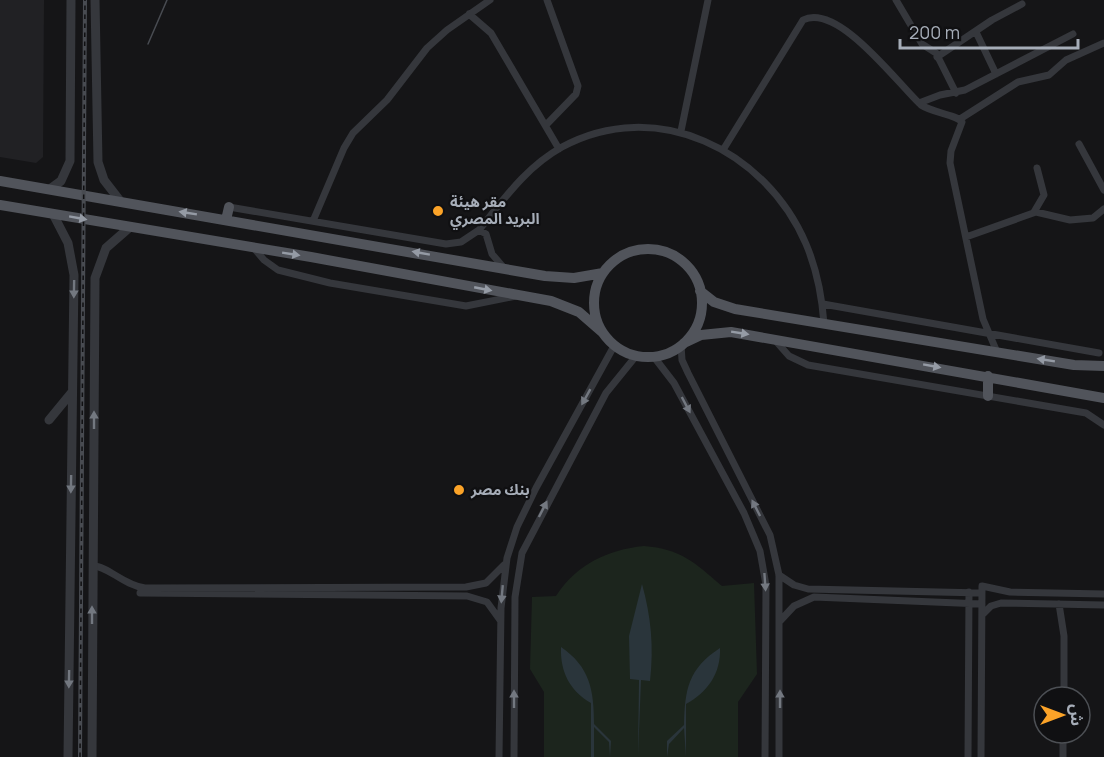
<svg xmlns="http://www.w3.org/2000/svg" width="1104" height="757" font-family="Manrope,'Noto Sans Arabic',sans-serif">
	<style>
		.built { fill: #212124 }
		.green { fill: #1c251d }
		.water { fill: #2a353b }
		.lines { fill: none; stroke-linecap: round; stroke-linejoin: round }
		.minor { stroke: #35373c; stroke-width: 7 }
		.tertiary { stroke: #35373c; stroke-width: 9 }
		.primary { stroke: #51545b; stroke-width: 10 }
		.tram { stroke: #484b51; stroke-width: 1.5 }
		.rail-casing { stroke: #484b51; stroke-width: 4 }
		.rail { stroke: #101012; stroke-width: 1.5; stroke-dasharray: 4.5; stroke-linecap: butt }
		.oneway { fill: #959ba5 }
		.oneway2 { fill: #737880 }
		.poi-dot { fill: #fba328; stroke: #101012; stroke-width: 2 }
		.labels { text-anchor: middle; stroke-width: 4.5; stroke-linejoin: round; paint-order: stroke }
		.poi-label { font-size: 15px; font-weight: bold; fill: #a6adb8; stroke: #101012; text-anchor: start }
	</style>
	<rect width="100%" height="100%" fill="#151517"/>
	<!-- built -->
	<path class="built" d="M0,0H44L43,157L36,163L0,157Z"/>
	<!-- green -->
	<path class="green" d="M644,546C681,549 694,562 722,586L754,583L757,674L738,702V757H544V692L530,669L532,597L556,596C577,564 607,550 644,546Z"/>
	<!-- water -->
	<path class="water" d="M642,584C651,616 654,647 650,681L641,680L638,757L639,680L630,679L629,636Z
		M561,647C590,667 594,690 594,724L611,741L610,757L609,742L594,727V757H591V703C570,691 560,672 561,647Z
		M720,648C721,673 708,692 686,704V757L684,728L669,744L667,757V741L684,725C685,689 688,669 720,648Z"/>
	<g class="lines">
		<!-- minor -->
		<path class="minor" d="M896,0L922,44L936,53L956,93
			M469,14L491,33L559,149
			M976,32L996,74
			M937,57L992,20L1022,4
			M919,103L940,95L965,90L1073,34
			M960,119L1018,82L1049,75L1066,60L1104,43
			M546,125L576,94L578,86L547,0
			M681,131L708,0
			M1079,144L1104,190
			M723,150L803,20C838,2 898,84 921,105C933,113 955,114 962,122L951,151L950,163L983,319L997,352
			M229,207L446,244L461,242L479,230L486,234L492,254L504,268
			M1034,212L1044,195L1037,168
			M313,221L344,148L353,133L387,100L427,48L447,30L490,0
			M479,230C504,199 526,167 562,147C656,96 766,150 806,244C817,270 822,296 824,324
			M966,237L1036,212L1070,220L1093,218L1104,209
			M253,247L264,260L278,270L330,283L466,306L516,296
			M823,304L1099,353
			M774,339L789,356L808,365L1086,413L1104,425
			M681,345L682,360L688,373L770,535L779,575V757
			M654,357L674,383L744,513L760,551L766,585L765,757
			M93,566C108,566 123,585 145,588L466,587L486,583L504,565
			M779,575L794,585L808,589L982,593
			M140,593L467,596L487,602L500,620
			M1059,604L1064,636V697
			M982,615L991,606L1001,603L1104,605
			M780,621L794,606L814,597L982,604
			M499,757L501,608L507,558L517,527L536,488L614,346
			M514,757L515,597L522,553L606,393L636,356
			M968,757L969,592
			M981,757L982,586L1010,592L1104,594
			M1063,757V733"/>
		<!-- tertiary -->
		<path class="tertiary" d="M95,0L98,162L104,180L121,202
			M50,189L61,181L70,161L71,0
			M53,214L68,243L74,275L68,757
			M49,420L72,392
			M92,757L95,278L106,248L130,227"/>
		<!-- primary -->
		<path class="primary" d="M0,181L545,276L574,278L603,273
			M0,205L311,257L551,301L579,312L602,332
			M226,220L229,207
			M594 303a54 54 0 1 1 108 0a54 54 0 1 1-108 0Z
			M700,291L714,302L735,309L1074,365L1104,366
			M684,343L701,335L731,332L1104,398
			M988,396V376"/>
		<!-- tram -->
		<path class="tram" d="M148,44L167,0"/>
		<defs>
			<path id="rail" d="M80,757L85,0"/>
		</defs>
		<!-- rail casing -->
		<use href="#rail" class="rail-casing"/>
		<!-- rail -->
		<use href="#rail" class="rail"/>
	</g>
	<!-- one-way arrows -->
	<defs><path id="oneway-solid" d="M-6-.8H1V-3.2L6.5 0L1 3.2V.8H-6Z" transform="scale(1.5)"/></defs>
	<g class="oneway">
		<use href="#oneway-solid" transform="translate(188 213) rotate(-171)"/>
		<use href="#oneway-solid" transform="translate(78 218) rotate(10)"/>
		<use href="#oneway-solid" transform="translate(421 253) rotate(-170)"/>
		<use href="#oneway-solid" transform="translate(291 254) rotate(9)"/>
		<use href="#oneway-solid" transform="translate(483 289) rotate(11)"/>
		<use href="#oneway-solid" transform="translate(740 333) rotate(9)"/>
		<use href="#oneway-solid" transform="translate(1046 360) rotate(-171)"/>
		<use href="#oneway-solid" transform="translate(932 366) rotate(10)"/>
	</g>
	<g class="oneway2">
		<use href="#oneway-solid" transform="translate(74 289) rotate(91)"/>
		<use href="#oneway-solid" transform="translate(586 397) rotate(119)"/>
		<use href="#oneway-solid" transform="translate(686 405) rotate(62)"/>
		<use href="#oneway-solid" transform="translate(94 420) rotate(-90)"/>
		<use href="#oneway-solid" transform="translate(71 484) rotate(91)"/>
		<use href="#oneway-solid" transform="translate(756 508) rotate(-117)"/>
		<use href="#oneway-solid" transform="translate(543 509) rotate(-63)"/>
		<use href="#oneway-solid" transform="translate(765 582) rotate(86)"/>
		<use href="#oneway-solid" transform="translate(502 594) rotate(95)"/>
		<use href="#oneway-solid" transform="translate(92 615) rotate(-90)"/>
		<use href="#oneway-solid" transform="translate(69 679) rotate(91)"/>
		<use href="#oneway-solid" transform="translate(514 699) rotate(-90)"/>
		<use href="#oneway-solid" transform="translate(780 699) rotate(-90)"/>
	</g>
	<!-- markers -->
	<g class="poi-dot">
		<circle cx="438" cy="211" r="6"/>
		<circle cx="459" cy="490" r="6"/>
	</g>
	<g class="labels">
		<!-- poi labels -->
		<g class="poi-label">
			<text x="450" y="207">مقر هيئة<tspan x="450" dy="17">البريد المصري</tspan></text>
			<text x="471" y="495">بنك مصر</text>
		</g>
	</g>
	<!-- north arrow -->
	<g transform="translate(1062 715) rotate(90)"><circle r="28" fill="#101012" stroke="#4c4f54" stroke-width="1.5"/>
	<path d="M0-4.5L10 22L0 15L-10 22Z" fill="#fba328"/>
	<text y="-9" font-size="16" font-weight="bold" text-anchor="middle" fill="#a6adb8">ش</text>
	</g>
	<!-- scale -->
	<path d="M900 39v9h178v-9" fill="none" stroke="#a6adb8" stroke-width="3"/>
	<text x="909" y="39" font-size="18" fill="#a6adb8" stroke="#101012" stroke-width="4.5" paint-order="stroke">200 m</text>
</svg>
